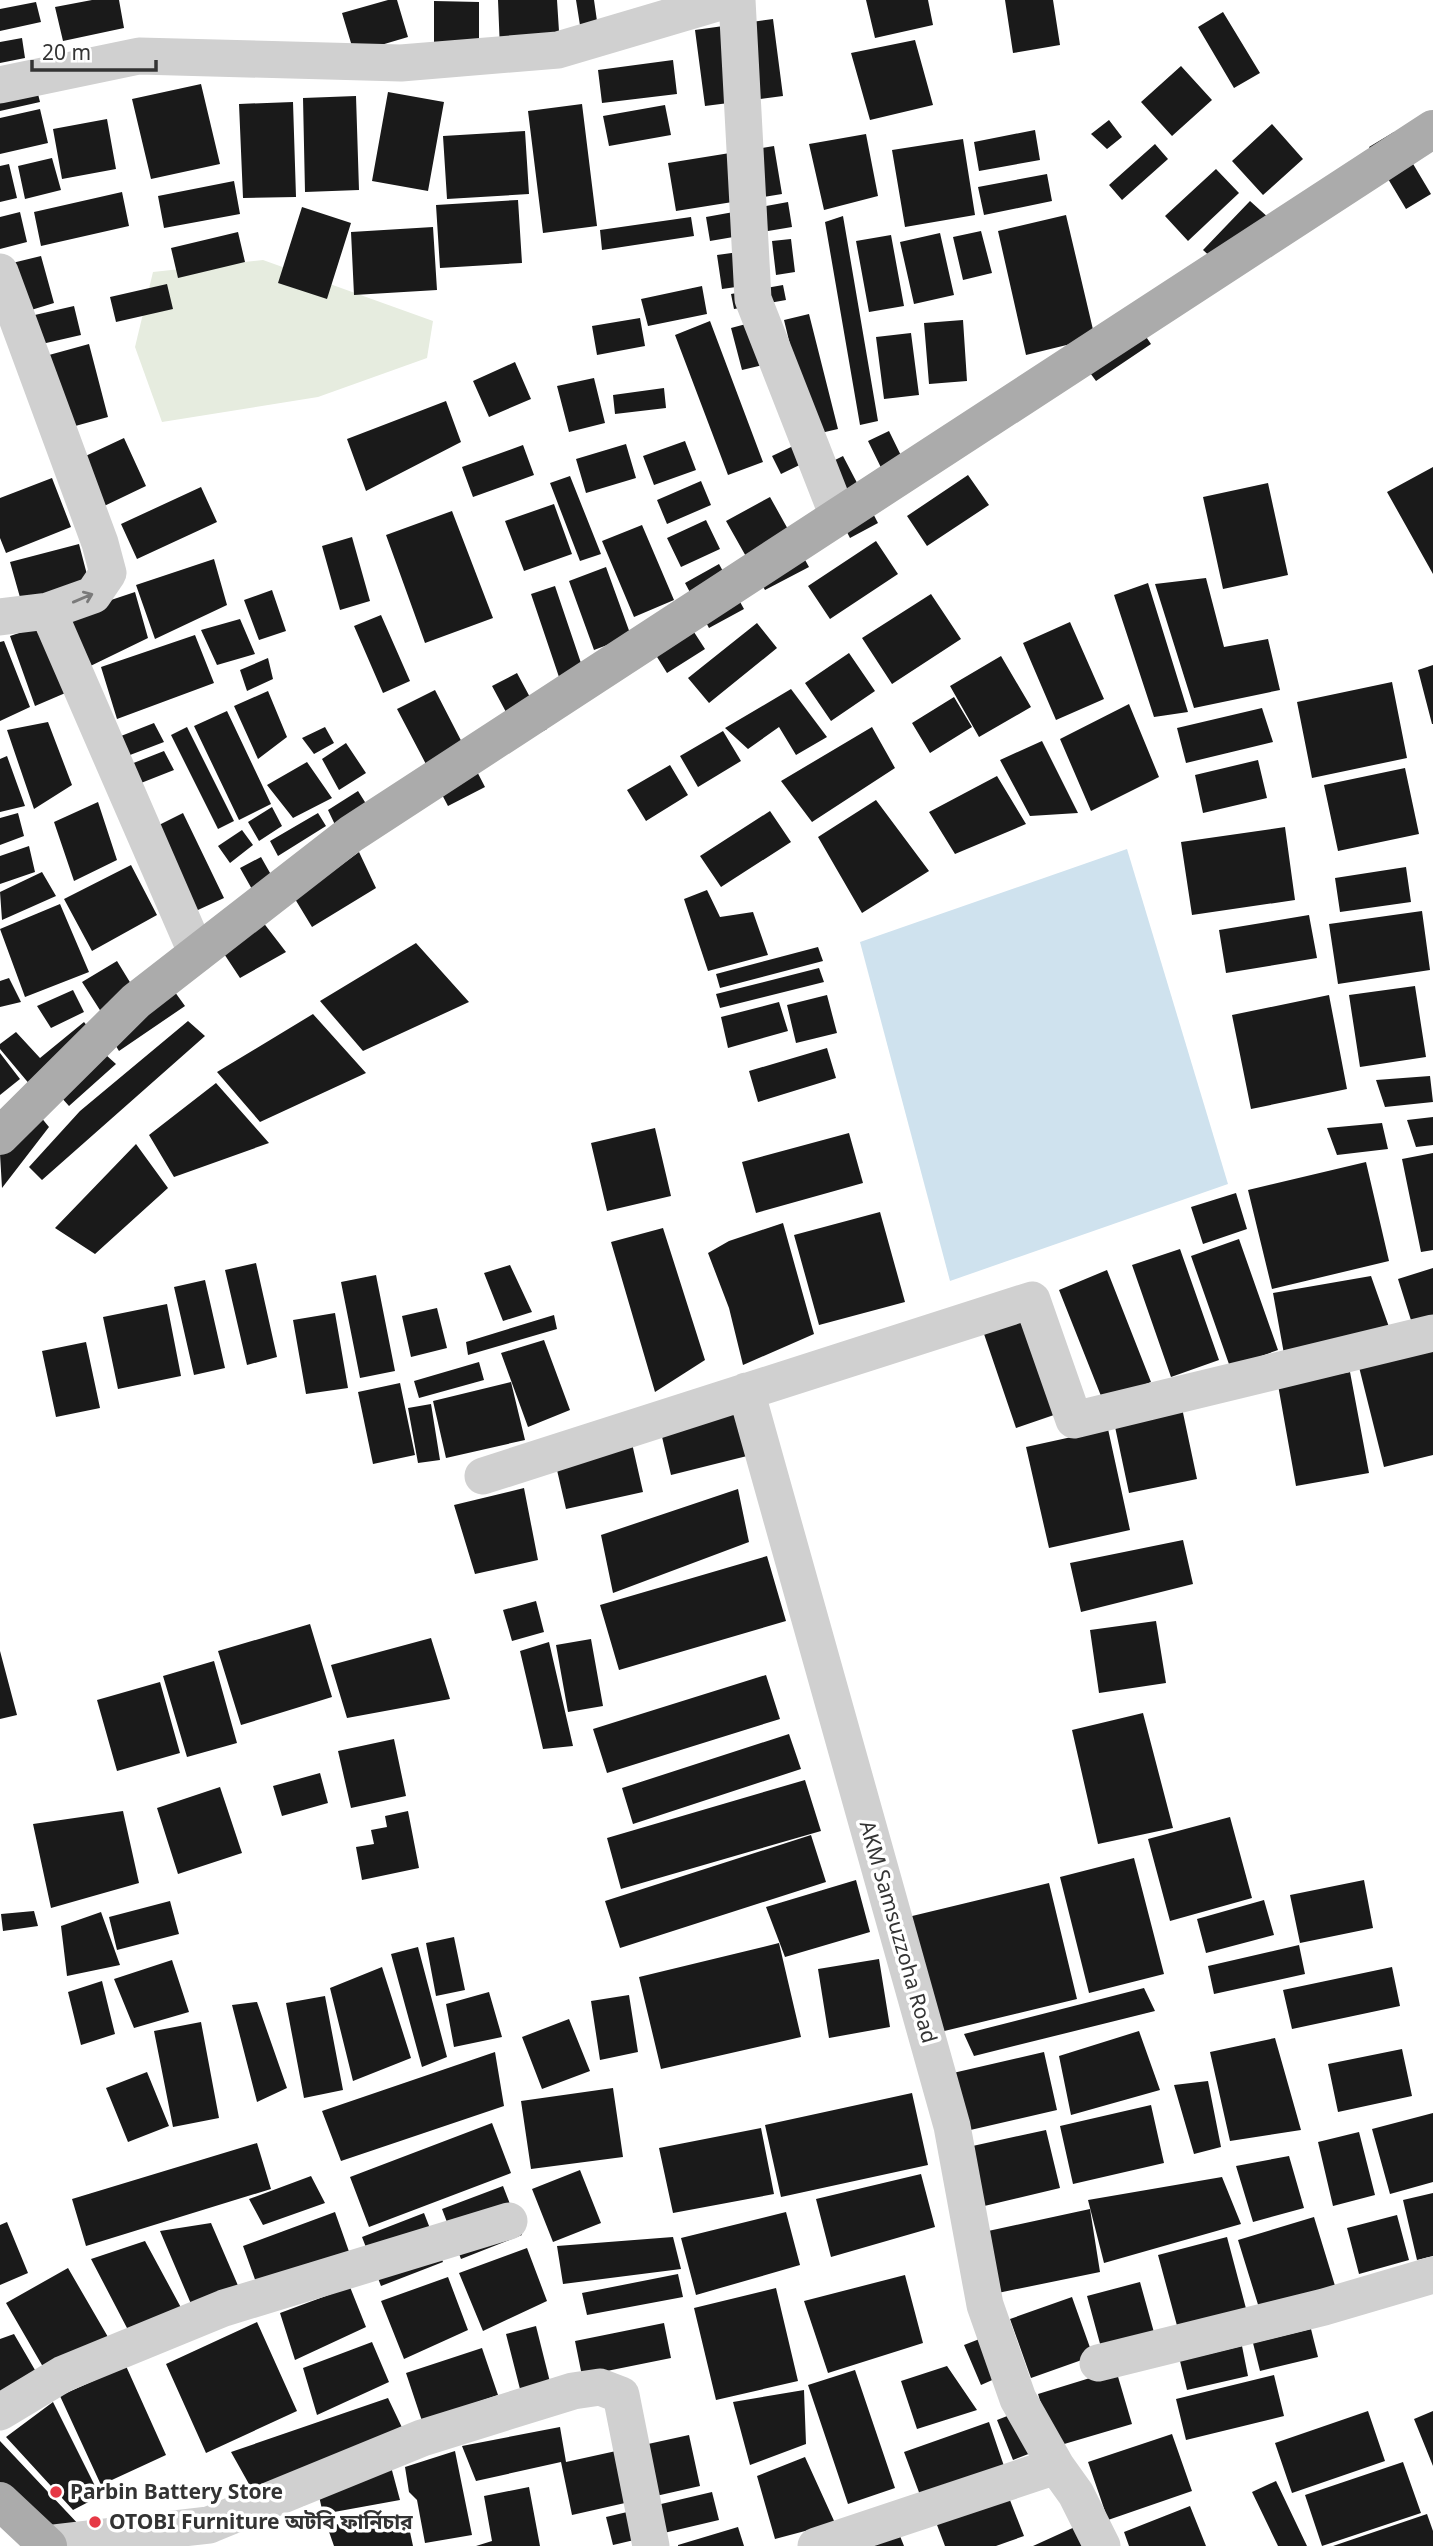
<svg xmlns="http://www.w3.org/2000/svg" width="1433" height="2546" font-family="'Noto Sans','Noto Sans Bengali',sans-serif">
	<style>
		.green { fill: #e6ecdf }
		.water { fill: #cfe2ee }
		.building { fill: #1a1a1a }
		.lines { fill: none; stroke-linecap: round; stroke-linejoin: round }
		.minor { stroke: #d0d0d0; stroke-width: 37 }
		.primary { stroke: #ababab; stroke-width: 38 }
		.oneway { stroke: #7a7a7a }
		.poi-dot { fill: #e63946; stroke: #fff; stroke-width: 2.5 }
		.labels { text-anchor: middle; stroke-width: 7; stroke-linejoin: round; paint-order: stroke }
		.street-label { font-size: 21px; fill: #333; stroke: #fff }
		.poi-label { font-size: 21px; font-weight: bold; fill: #333; stroke: #fff; text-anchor: start }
	</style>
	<rect width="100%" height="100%" fill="#fff"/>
	<!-- green -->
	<path class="green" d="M263,260L433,321L427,358L318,397L162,422L135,347L153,272Z"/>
	<!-- water -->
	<path class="water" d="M1127,849L1228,1184L950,1281L860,942Z"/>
	<!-- building -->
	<path class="building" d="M92,0H119L124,28L63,41L55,7Z
		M388,0H397L408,37L354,53L342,13Z
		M498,0H557L560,47L500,50Z
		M576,0H594L599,35L582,38Z
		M866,0H928L933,25L875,38Z
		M1005,0H1053L1060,45L1013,53Z
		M434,1L479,2V56H434Z
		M36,2L41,22L0,31V9Z
		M1223,12L1260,73L1234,88L1198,27Z
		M773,19L783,96L705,106L695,30Z
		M22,38L25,58L0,63V42Z
		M915,40L933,105L870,120L851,53Z
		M673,60L677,94L602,103L598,70Z
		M1181,66L1212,100L1172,136L1141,102Z
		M35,82L40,102L0,111V90Z
		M201,84L220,164L151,179L132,99Z
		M388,92L444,102L428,191L372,181Z
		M356,96L359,190L305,192L303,98Z
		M293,102L296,197L243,198L239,104Z
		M582,104L597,226L543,233L528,111Z
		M665,105L671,135L609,146L603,116Z
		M40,109L48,143L0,154V118Z
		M107,119L116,169L62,179L53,129Z
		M1109,120L1122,137L1107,149L1091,134Z
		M1272,124L1303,159L1263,195L1232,161Z
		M1035,130L1040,160L979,171L974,142Z
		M525,131L529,194L447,199L443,136Z
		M1394,132L1431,194L1406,209L1369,147Z
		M866,134L878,196L824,210L809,144Z
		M963,139L975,215L905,227L892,150Z
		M1155,144L1168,159L1122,200L1109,185Z
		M774,146L782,194L676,211L668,163Z
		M52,158L61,190L25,199L18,166Z
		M9,164L17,198L0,202V166Z
		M1216,169L1239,193L1188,241L1165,216Z
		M1047,174L1052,201L984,215L978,187Z
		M234,181L240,214L164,228L158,196Z
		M122,192L129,226L41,246L34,212Z
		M518,200L522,263L440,268L436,205Z
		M1250,201L1270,219L1224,269L1203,250Z
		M788,202L792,227L710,241L706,217Z
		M302,207L351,223L327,299L278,283Z
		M20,212L27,242L0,249V217Z
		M1066,215L1095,338L1026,355L998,231Z
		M843,216L878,421L860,425L825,222Z
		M691,217L694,236L602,250L600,230Z
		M433,227L437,290L354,295L351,232Z
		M981,231L992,273L963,280L953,237Z
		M238,232L245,262L178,278L171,248Z
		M940,233L954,295L914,304L900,242Z
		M891,235L904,306L869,312L856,241Z
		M791,239L795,272L776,275L772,241Z
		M739,252L743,286L722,289L717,255Z
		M41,256L54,303L18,314L4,265Z
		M167,284L173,309L116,322L110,297Z
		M783,285L786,300L734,309L731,294Z
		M702,286L707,314L648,326L641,299Z
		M74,306L81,335L33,346L26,317Z
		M809,314L838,429L812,435L784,320Z
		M772,317L783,360L742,370L731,328Z
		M640,318L645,346L597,355L592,326Z
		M963,320L967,381L929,384L924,323Z
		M710,321L763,462L728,475L675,335Z
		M1140,328L1151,344L1096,381L1085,366Z
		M911,333L919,395L884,399L876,337Z
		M89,344L108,417L68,428L49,355Z
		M515,362L531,399L489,417L473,381Z
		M594,378L605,423L569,432L557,386Z
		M664,388L666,408L615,414L613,395Z
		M446,401L461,442L366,491L347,439Z
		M889,431L912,478L891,488L868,441Z
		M124,438L146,486L100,508L77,460Z
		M808,439L816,457L781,474L772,456Z
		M685,441L696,470L654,485L643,456Z
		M626,444L636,478L586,493L576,459Z
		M523,445L534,475L473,497L462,467Z
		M843,456L878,523L850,538L815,470Z
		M1433,467V574L1387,492Z
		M968,475L989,505L927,546L907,516Z
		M570,476L601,554L580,561L550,483Z
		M52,478L71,527L6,553L0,538V498Z
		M701,481L711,505L667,524L657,500Z
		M1268,483L1288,575L1223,589L1203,497Z
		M201,487L217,522L137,559L121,524Z
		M770,497L809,567L765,590L726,521Z
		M554,504L572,554L524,571L505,521Z
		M452,511L493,618L425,643L386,535Z
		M706,520L720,549L681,567L667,538Z
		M642,525L674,600L634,617L602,541Z
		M352,537L370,601L340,610L322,546Z
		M876,541L898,574L830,619L808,586Z
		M79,544L91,590L23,608L10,562Z
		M214,559L227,605L155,639L136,585Z
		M719,564L744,609L709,628L685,583Z
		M606,567L631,636L594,650L569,581Z
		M1206,578L1224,647L1268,639L1280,690L1194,708L1155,584Z
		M1148,583L1188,712L1154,717L1114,595Z
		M555,586L584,672L560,680L531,594Z
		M272,590L286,631L259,640L244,600Z
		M135,592L148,638L76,673L57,618Z
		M931,594L961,639L892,684L862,638Z
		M681,612L705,649L667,673L644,636Z
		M381,615L410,681L383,693L354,626Z
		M240,619L255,654L217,665L201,630Z
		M1070,622L1104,699L1056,720L1023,643Z
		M757,623L777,648L709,703L688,678Z
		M46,624L70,691L35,706L10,636Z
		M195,635L214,683L117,719L101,667Z
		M4,641L30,707L0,721V642Z
		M849,653L875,691L831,721L805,683Z
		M1001,656L1031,707L979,737L950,686Z
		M268,658L273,679L247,691L240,670Z
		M1433,665V724H1432L1418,670Z
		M517,673L547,729L522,742L492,686Z
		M1392,682L1407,758L1312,778L1297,702Z
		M791,689L827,737L796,755L779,727L748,749L725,728Z
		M435,690L485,787L448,806L397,709Z
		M268,691L287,737L258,759L234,706Z
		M954,697L972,727L930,753L912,723Z
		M1129,704L1159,777L1091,811L1060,739Z
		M1262,708L1273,742L1186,763L1177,728Z
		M227,711L271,804L239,820L194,726Z
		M48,722L72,785L34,809L7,730Z
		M154,723L164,742L130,755L121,736Z
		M187,727L234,821L218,829L171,735Z
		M325,727L334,743L314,754L302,738Z
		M872,727L895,768L812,822L781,781Z
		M723,731L741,761L698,787L680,756Z
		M1042,741L1078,813L1030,816L1000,760Z
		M346,743L366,773L339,790L322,759Z
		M164,751L174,770L141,783L131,764Z
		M7,756L25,806L0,812V759Z
		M1258,760L1267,798L1203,813L1195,775Z
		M307,762L332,798L293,818L267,785Z
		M670,765L688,795L646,821L627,790Z
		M1405,768L1419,834L1338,851L1324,785Z
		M997,776L1026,824L955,854L929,812Z
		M358,791L382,829L347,850L328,810Z
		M876,800L929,871L862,913L818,837Z
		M98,802L117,860L74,881L54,822Z
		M272,807L282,826L259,841L248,822Z
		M770,811L791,842L721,887L700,856Z
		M18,813L24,836L0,845V818Z
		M183,813L224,898L187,915L147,831Z
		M318,813L326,826L278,856L270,841Z
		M1285,827L1295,900L1192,915L1181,842Z
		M242,830L253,845L230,863L218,846Z
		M29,846L35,872L0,884V856Z
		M359,852L376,888L312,927L295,899Z
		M261,857L287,903L265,912L240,868Z
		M131,865L157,915L92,951L64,899Z
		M1406,867L1411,902L1340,912L1335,878Z
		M42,872L56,896L2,920L0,892Z
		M707,890L720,917L753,912L768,955L708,971L684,899Z
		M60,904L89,972L25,997L0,929Z
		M252,908L286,952L240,978L207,928Z
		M1422,911L1430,970L1338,984L1329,924Z
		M1309,915L1317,958L1226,973L1219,930Z
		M416,943L469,1002L363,1051L320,1001Z
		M818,947L823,961L720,988L716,974Z
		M117,961L139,997L105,1018L82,982Z
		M819,968L824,982L720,1008L716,994Z
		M9,978L21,1002L0,1007V981Z
		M1415,986L1426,1057L1360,1067L1349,995Z
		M172,988L185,1006L119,1051L107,1032Z
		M73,990L84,1012L51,1028L37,1006Z
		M827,995L837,1033L796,1043L787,1005Z
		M1329,995L1347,1089L1251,1109L1232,1015Z
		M779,1002L788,1031L728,1048L721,1017Z
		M313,1014L366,1073L260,1122L217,1072Z
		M188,1021L205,1036L42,1180L29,1167L80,1111Z
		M84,1022L95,1036L36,1092L0,1049V1044L16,1032L40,1058Z
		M96,1046L116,1064L69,1106L52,1087Z
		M827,1048L836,1078L758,1102L749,1071Z
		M0,1053L20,1079L0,1095Z
		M1430,1076L1433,1102L1385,1107L1376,1080Z
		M216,1083L269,1143L174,1177L149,1135Z
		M35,1110L49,1127L2,1188L0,1154Z
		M1433,1117V1145L1416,1147L1407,1120Z
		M1382,1123L1388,1149L1337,1155L1327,1128Z
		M655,1128L671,1196L607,1211L591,1143Z
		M849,1133L863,1183L756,1213L742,1162Z
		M136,1144L168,1188L95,1254L55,1228Z
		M1433,1153V1250L1421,1252L1402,1159Z
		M1366,1162L1389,1261L1272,1289L1248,1190Z
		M1236,1193L1247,1229L1203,1244L1191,1207Z
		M880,1212L905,1302L819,1325L794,1235Z
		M783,1223L814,1334L743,1365L729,1308L708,1253L729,1241Z
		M663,1228L705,1360L655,1392L611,1242Z
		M1239,1239L1278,1350L1230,1367L1191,1256Z
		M1180,1249L1219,1360L1171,1377L1132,1265Z
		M256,1263L277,1357L247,1365L225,1270Z
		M510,1265L532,1312L503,1321L484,1273Z
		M1433,1268V1331L1416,1336L1398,1279Z
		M1107,1270L1151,1382L1103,1401L1059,1290Z
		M376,1275L395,1371L360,1378L341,1282Z
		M1371,1276L1389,1327L1284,1354L1273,1293Z
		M205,1280L225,1368L194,1375L174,1287Z
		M167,1304L181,1376L118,1389L103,1317Z
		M437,1308L447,1348L411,1357L402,1316Z
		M1054,1310L1086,1404L1016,1428L984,1334Z
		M335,1313L348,1388L306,1394L293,1320Z
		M554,1315L557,1329L468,1355L466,1342Z
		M544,1340L570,1410L528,1427L501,1353Z
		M86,1342L100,1408L56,1417L42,1351Z
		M1433,1348V1455L1384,1467L1359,1367Z
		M479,1362L484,1380L419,1398L414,1381Z
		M1350,1372L1369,1473L1296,1486L1278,1385Z
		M511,1382L525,1440L446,1458L433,1401Z
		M400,1383L415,1455L373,1464L358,1392Z
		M431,1404L440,1460L418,1463L408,1408Z
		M735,1406L747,1456L671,1475L659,1424Z
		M1182,1408L1197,1479L1129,1493L1114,1422Z
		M1108,1429L1130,1530L1049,1548L1026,1447Z
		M631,1439L643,1492L566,1509L554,1457Z
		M524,1488L538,1560L475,1574L454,1505Z
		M738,1489L749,1542L613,1593L601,1535Z
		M1183,1540L1193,1584L1081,1612L1070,1563Z
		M767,1556L786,1621L619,1670L600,1605Z
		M536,1601L544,1632L512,1641L503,1610Z
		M1156,1621L1166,1683L1099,1693L1090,1630Z
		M310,1624L332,1697L241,1725L218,1651Z
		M431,1638L450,1699L347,1718L331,1665Z
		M591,1639L603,1706L568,1712L556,1645Z
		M549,1642L573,1746L543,1749L520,1651Z
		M0,1651L17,1715L0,1719Z
		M214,1661L237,1743L187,1757L163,1676Z
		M766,1675L780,1719L607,1773L593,1729Z
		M160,1682L180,1753L117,1771L97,1700Z
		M1143,1713L1173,1828L1098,1844L1072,1730Z
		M789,1734L801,1769L633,1824L622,1788Z
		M394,1739L406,1796L351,1808L338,1751Z
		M320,1773L328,1803L282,1816L273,1786Z
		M805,1780L821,1831L621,1889L607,1838Z
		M220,1787L242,1853L178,1874L157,1808Z
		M123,1811L139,1883L51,1908L33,1824Z
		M408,1811L419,1868L362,1880L356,1847L374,1844L371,1830L387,1827L385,1816Z
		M1230,1817L1252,1898L1170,1921L1148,1839Z
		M811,1835L826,1882L620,1948L605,1901Z
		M1134,1858L1164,1974L1089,1993L1060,1877Z
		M856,1880L870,1932L785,1957L766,1907Z
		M1364,1880L1373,1928L1300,1943L1290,1895Z
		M1049,1883L1077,1999L936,2033L908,1917Z
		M1264,1900L1274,1935L1206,1953L1197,1919Z
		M170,1901L179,1934L117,1950L109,1917Z
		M34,1911L38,1926L3,1931L1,1914Z
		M101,1912L120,1965L67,1976L61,1926Z
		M454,1937L465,1990L436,1996L426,1943Z
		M779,1943L801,2037L661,2069L639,1977Z
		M1299,1945L1305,1974L1214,1994L1208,1966Z
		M418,1947L447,2057L422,2067L391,1954Z
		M879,1959L890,2027L829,2038L818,1969Z
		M172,1960L189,2012L134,2028L114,1979Z
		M382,1967L411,2058L353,2081L330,1988Z
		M1392,1967L1400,2006L1292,2029L1283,1990Z
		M102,1981L115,2034L81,2045L68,1992Z
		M1144,1988L1155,2011L974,2056L964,2034Z
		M489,1992L502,2037L454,2047L446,2004Z
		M629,1995L638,2052L600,2060L591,2001Z
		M325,1996L343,2090L304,2098L286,2003Z
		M257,2002L287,2088L257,2102L232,2005Z
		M569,2019L590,2071L542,2089L522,2037Z
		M201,2022L219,2118L173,2127L154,2031Z
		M1139,2031L1160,2090L1071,2115L1059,2056Z
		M1275,2038L1301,2130L1230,2141L1210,2052Z
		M1402,2049L1412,2096L1338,2112L1328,2064Z
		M495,2052L504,2106L341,2161L322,2111Z
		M1044,2052L1057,2110L966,2131L953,2073Z
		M147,2072L169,2126L128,2142L106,2088Z
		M1208,2081L1221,2147L1194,2154L1174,2085Z
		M613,2088L623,2157L531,2169L521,2101Z
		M912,2093L928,2165L781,2197L765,2125Z
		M1151,2105L1164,2163L1073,2184L1060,2126Z
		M1433,2113V2182L1390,2194L1372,2129Z
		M492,2123L511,2173L369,2227L350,2177Z
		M761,2128L774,2194L673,2213L659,2148Z
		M1046,2130L1060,2188L980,2207L968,2147Z
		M1359,2132L1375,2195L1333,2206L1318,2142Z
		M257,2143L271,2189L86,2246L72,2199Z
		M1289,2156L1304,2208L1253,2222L1236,2166Z
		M580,2170L601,2223L553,2242L532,2189Z
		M921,2174L935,2227L831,2257L816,2199Z
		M311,2176L325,2203L263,2225L249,2199Z
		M1222,2177L1241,2224L1104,2263L1088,2200Z
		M503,2186L522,2235L461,2259L442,2209Z
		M1433,2193V2256L1417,2260L1403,2200Z
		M1090,2209L1100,2272L993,2294L979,2233Z
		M335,2212L358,2277L266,2310L243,2246Z
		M786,2212L800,2265L696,2295L681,2238Z
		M424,2213L443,2262L381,2286L362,2237Z
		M1397,2215L1409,2260L1359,2274L1347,2228Z
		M1314,2217L1336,2289L1260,2311L1238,2240Z
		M7,2222L28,2273L0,2285V2225Z
		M211,2223L249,2311L203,2332L160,2231Z
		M673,2237L681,2269L563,2284L557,2246Z
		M1227,2237L1248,2316L1179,2333L1158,2255Z
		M145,2241L192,2328L139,2351L91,2259Z
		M527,2248L547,2301L483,2331L459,2273Z
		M68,2268L119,2356L57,2391L6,2303Z
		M678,2274L683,2297L587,2315L582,2293Z
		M905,2275L923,2343L828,2373L804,2301Z
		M448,2277L468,2330L404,2359L381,2301Z
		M1140,2282L1155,2336L1102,2351L1087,2296Z
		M350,2287L366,2327L295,2360L280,2313Z
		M776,2288L798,2381L716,2400L694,2308Z
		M1072,2297L1093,2356L1031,2378L1010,2319Z
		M257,2322L297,2411L206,2453L166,2364Z
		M664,2323L671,2358L582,2376L575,2341Z
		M536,2326L551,2386L521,2393L506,2334Z
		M1311,2329L1318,2357L1260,2371L1253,2343Z
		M14,2334L42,2382L0,2405V2339Z
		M982,2338L999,2377L981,2385L964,2345Z
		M372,2342L389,2382L317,2415L303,2368Z
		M1242,2346L1248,2376L1187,2390L1180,2361Z
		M482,2348L498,2395L422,2421L406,2373Z
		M126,2366L166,2455L101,2485L60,2396Z
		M947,2366L977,2410L917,2429L901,2381Z
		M855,2370L895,2488L848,2504L808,2385Z
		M1116,2370L1132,2424L1054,2447L1038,2394Z
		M1274,2375L1284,2416L1186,2440L1176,2399Z
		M804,2390L806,2444L750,2465L733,2402Z
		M388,2398L407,2438L254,2493L231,2452Z
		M53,2402L100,2496L73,2510L6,2437Z
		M1368,2411L1385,2461L1292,2493L1275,2443Z
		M1433,2411V2466L1414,2419Z
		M1015,2413L1031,2453L1013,2460L997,2420Z
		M989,2422L1004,2466L920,2495L904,2452Z
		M560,2427L566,2462L689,2435L700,2486L572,2515L561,2462L476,2481L462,2446Z
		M1172,2434L1192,2491L1108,2520L1088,2462Z
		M0,2441L81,2527L58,2546L0,2495Z
		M455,2451L472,2535L425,2543L417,2500L409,2492L405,2467Z
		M805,2457L835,2523L775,2539L757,2476Z
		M1403,2462L1421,2513L1322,2546L1305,2495Z
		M390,2463L400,2500L323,2514L317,2487Z
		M1276,2481L1307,2546H1278L1252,2492Z
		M529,2487L540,2546H476L492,2541L484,2496Z
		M1006,2490L1024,2536L996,2546H945L934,2517Z
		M712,2492L719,2520L613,2545L606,2517Z
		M1190,2506L1206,2546H1129L1124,2532Z
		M406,2513L413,2546H334L327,2526Z
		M1427,2514L1433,2531V2546H1333Z
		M1077,2526L1087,2546H1033Z
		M738,2527L744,2546H678V2545Z
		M898,2531L904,2546H861Z"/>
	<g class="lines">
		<!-- minor -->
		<path class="minor" d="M737,0L753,299L838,516
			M0,85L139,56L401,63L558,50L727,0
			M0,272L100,543L108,573L93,595L48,611L0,617
			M48,611L197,954
			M746,1391L952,2126L985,2305L1018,2399L1056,2466L1076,2494L1102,2546
			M483,1476L1032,1300L1074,1420L1433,1333
			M1098,2363L1324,2307L1433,2275
			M0,2412L63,2374L224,2308L509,2221
			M46,2544L209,2525L422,2438L573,2391L600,2387L621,2395L651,2546
			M816,2546L1056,2466"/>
		<!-- primary -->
		<path class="primary" d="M0,1136L136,1001L351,834L1433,129
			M0,2501L48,2546"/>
	</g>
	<!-- one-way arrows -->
	<defs><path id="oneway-shaft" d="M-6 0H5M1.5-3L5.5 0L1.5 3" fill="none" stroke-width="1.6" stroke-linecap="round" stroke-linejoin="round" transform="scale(1.75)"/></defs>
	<use class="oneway" href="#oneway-shaft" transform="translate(83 598) rotate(-23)"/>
	<!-- markers -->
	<g class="poi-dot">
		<circle cx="56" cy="2492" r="7"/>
		<circle cx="95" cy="2522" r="7"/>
	</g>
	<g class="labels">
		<!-- street labels -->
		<g class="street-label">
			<text transform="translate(898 1932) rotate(74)" y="7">AKM Samsuzzoha Road</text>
		</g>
		<!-- poi labels -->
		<g class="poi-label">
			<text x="70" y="2499">Parbin Battery Store</text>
			<text x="109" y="2529">OTOBI Furniture অটবি ফার্নিচার</text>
		</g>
	</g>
	<!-- scale -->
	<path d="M32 60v10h124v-10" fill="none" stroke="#333333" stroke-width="3.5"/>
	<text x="42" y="60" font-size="21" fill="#333333" stroke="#ffffff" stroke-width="5" paint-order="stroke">20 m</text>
</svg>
